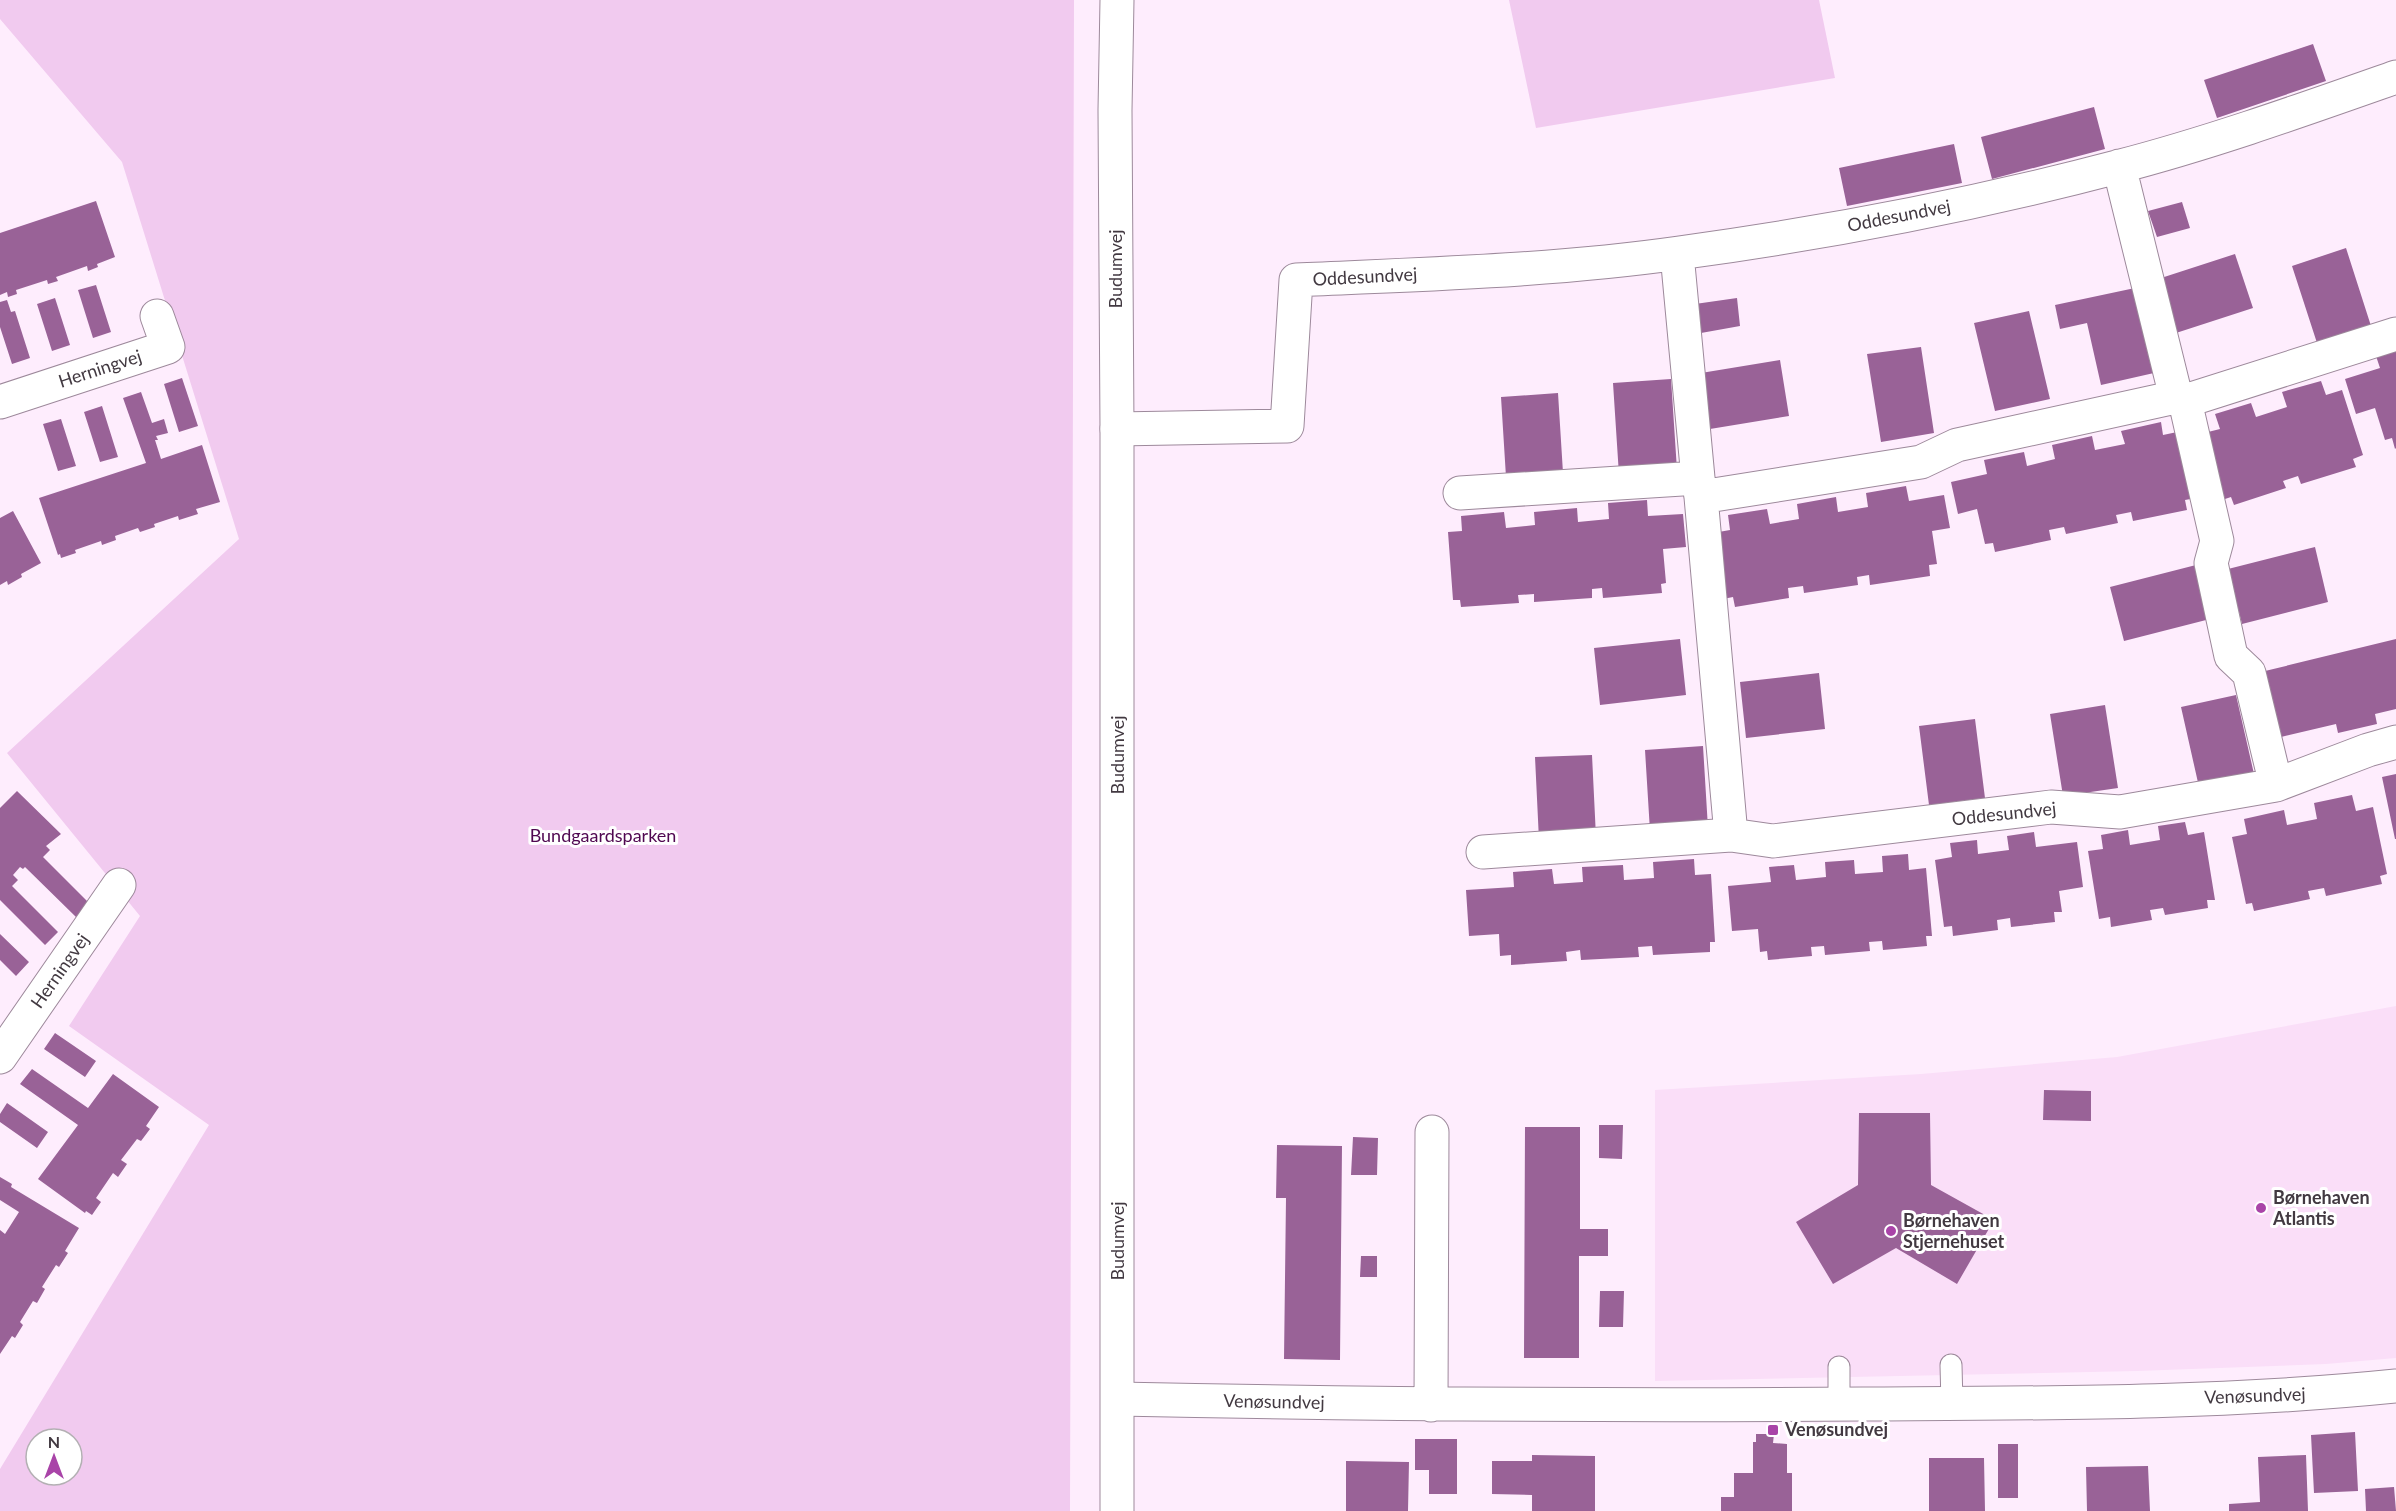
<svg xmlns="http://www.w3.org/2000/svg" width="2396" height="1511" font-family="Lato,sans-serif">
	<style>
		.built { fill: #fadef8 }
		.green { fill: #f1caef; fill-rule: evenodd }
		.building { fill: #996297 }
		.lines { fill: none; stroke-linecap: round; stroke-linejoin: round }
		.service-casing { stroke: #9d899b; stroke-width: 23 }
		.minor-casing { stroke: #9d899b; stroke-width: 35 }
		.tertiary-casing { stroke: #9d899b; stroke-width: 35 }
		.service { stroke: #fff; stroke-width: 21 }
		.minor { stroke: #fff; stroke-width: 33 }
		.tertiary { stroke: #fff; stroke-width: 33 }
		.poi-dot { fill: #a944a8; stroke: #fff; stroke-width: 2 }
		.labels { text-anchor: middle; stroke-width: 6; stroke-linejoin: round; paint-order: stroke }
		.street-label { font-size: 18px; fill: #423941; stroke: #fff }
		.park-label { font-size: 18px; fill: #500851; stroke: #fff }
		.poi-label { font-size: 18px; font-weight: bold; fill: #423941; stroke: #fff; text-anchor: start }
	</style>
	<rect width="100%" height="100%" fill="#feedfd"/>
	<!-- built -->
	<path class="built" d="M2396,1006V1358L2326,1364L2137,1371L1655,1381V1090L1921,1074L2117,1057Z"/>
	<!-- green -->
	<path class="green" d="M0,0H1074L1070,1511H0V1469L209,1125L69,1026L140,916L7,753L239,539L122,162L0,19ZM36,1439H72V1475H36Z
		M1509,0H1819L1835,78L1536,128Z"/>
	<!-- building -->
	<path class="building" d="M2313,44L2326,81L2217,118L2204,80Z
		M2094,107L2105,149L1992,179L1981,137Z
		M1954,144L1962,183L1847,206L1839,168Z
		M96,201L115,257L97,264L98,267L88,271L87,266L56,277L58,281L48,284L47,280L16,290L17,294L8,297L7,292L0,295V233Z
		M2182,202L2190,228L2157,237L2148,211Z
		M2346,248L2371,326L2317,343L2292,266Z
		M2235,254L2253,308L2176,333L2158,279Z
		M96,285L111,332L93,338L78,290Z
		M2135,288L2154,373L2101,385L2087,323L2060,329L2055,305Z
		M55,298L70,345L52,351L37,304Z
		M1737,298L1740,326L1701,333L1695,304Z
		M7,300L11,312L15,311L30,358L12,364L0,327V302Z
		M2029,311L2050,399L1995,411L1974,323Z
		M1921,347L1934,433L1881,442L1867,354Z
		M2396,350V448L2395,449L2392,438L2385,440L2375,408L2356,414L2345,379L2380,368L2376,356Z
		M1780,360L1789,416L1710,429L1701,373Z
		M182,378L198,426L179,432L164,384Z
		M1671,379L1677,470L1619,475L1613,383Z
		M2321,381L2326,395L2342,390L2363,455L2353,459L2356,467L2301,484L2298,476L2283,481L2286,488L2234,505L2231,497L2225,499L2204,433L2220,429L2215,414L2251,403L2256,417L2287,407L2282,392Z
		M141,392L152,423L164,419L168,433L156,436L158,440H155L161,459L202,445L220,502L196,509L198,514L179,520L178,516L154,524L155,527L140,532L138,528L115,536L116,540L102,545L101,541L75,550L76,553L61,558L60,554L58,555L39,498L146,463L123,398Z
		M1558,393L1563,473L1506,477L1501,397Z
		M102,406L118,457L100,462L84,412Z
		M61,419L76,466L58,471L43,424Z
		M2161,422L2163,435L2182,431L2196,498L2185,500L2187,510L2133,521L2131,512L2116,515L2118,523L2066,534L2064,527L2049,530L2051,540L1995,552L1993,543L1985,544L1977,509L1958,514L1951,482L1987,474L1984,460L2024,452L2027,466L2055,459L2052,445L2092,436L2095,450L2125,444L2121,431Z
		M1906,486L1909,501L1944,495L1950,528L1932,531L1937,564L1929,565L1930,576L1870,585L1869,575L1857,577L1858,585L1804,593L1803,586L1788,588L1789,598L1735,607L1733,597L1723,599L1713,533L1730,530L1728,515L1767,509L1770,524L1799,519L1797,504L1836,497L1838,512L1868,507L1866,493Z
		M1647,500L1648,516L1683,514L1686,547L1663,549L1666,583L1661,584L1662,593L1603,598L1602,588L1592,589V598L1534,602V594L1518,595L1519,603L1461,607L1460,600H1453L1448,532L1462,531L1461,516L1504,512L1506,528L1535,525L1534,512L1577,508L1578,522L1609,519L1608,503Z
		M13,511L41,563L21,574L22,577L8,585L7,581L0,585V518Z
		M2315,547L2328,602L2242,624L2228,569Z
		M2196,565L2210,619L2124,641L2110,587Z
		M1680,639L1686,695L1600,705L1594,648Z
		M2396,639V709L2375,714L2377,724L2338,733L2336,724L2281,737L2265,671Z
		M1819,673L1825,729L1746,738L1740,682Z
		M2236,695L2254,774L2199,787L2181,707Z
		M2105,705L2118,788L2063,796L2050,714Z
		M1975,719L1985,798L1929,805L1919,726Z
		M1703,746L1708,828L1650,831L1645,750Z
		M1592,755L1596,837L1539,840L1535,757Z
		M2396,774V839H2395L2382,777Z
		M17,791L61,834L46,846L50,850L43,857L89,903L76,917L25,867L23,869L20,867L13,875L18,880L12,886L58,932L45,945L0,900V808Z
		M2352,795L2356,811L2373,807L2387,874L2380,876L2382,884L2326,896L2324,888L2308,891L2310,899L2254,911L2252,903L2246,904L2232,837L2247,834L2244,819L2284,810L2287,825L2317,819L2314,803Z
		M2185,822L2188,835L2204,832L2215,900H2207L2208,908L2165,915L2163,908L2150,910L2152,920L2111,927L2110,917L2099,919L2088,851L2103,849L2101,835L2128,830L2130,845L2160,840L2158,826Z
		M2034,832L2036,847L2077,842L2083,887L2059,891L2062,912H2054L2055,922L2011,927L2010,918L1997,920L1998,930L1953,936L1952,926L1944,927L1935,860L1952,857L1950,843L1977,840L1978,854L2009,850L2007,836Z
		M1908,854L1909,870L1926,868L1932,936H1926L1927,946L1883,950L1882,941L1869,942L1870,951L1825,955L1824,946L1811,947L1812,956L1768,960L1767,951L1760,952L1758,929L1732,931L1728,886L1771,882L1769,867L1794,865L1796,880L1826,877L1825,862L1854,860L1855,874L1883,872L1882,856Z
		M1694,859L1695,875L1711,874L1715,942H1710V952L1653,955L1652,946L1638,947L1639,957L1581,960L1580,950L1566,952L1567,961L1511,965V955L1500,956L1499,934L1469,936L1466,890L1514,887L1513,872L1552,869L1554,884L1583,882L1582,867L1623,865L1624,880L1654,878L1653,862Z
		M0,934L29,962L16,976L0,960Z
		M55,1033L96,1061L85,1077L44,1049Z
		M32,1069L88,1108L113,1074L159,1107L146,1126L150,1129L141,1141L137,1139L121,1160L127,1164L118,1177L113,1173L96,1198L101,1202L92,1215L86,1211L85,1213L38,1179L78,1125L20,1084Z
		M2044,1090L2091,1091V1121L2043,1120Z
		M7,1103L48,1132L37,1148L0,1122V1114Z
		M1859,1113H1930L1931,1185L1994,1220L1957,1284L1896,1248L1833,1284L1796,1222L1858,1185Z
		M1599,1125H1623L1622,1159L1599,1158Z
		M1525,1127H1580V1229H1608V1256H1579V1358H1524Z
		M1353,1137L1378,1138L1377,1175H1351Z
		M1277,1145L1342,1146L1340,1360L1284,1359L1286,1198H1276Z
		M0,1177L12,1184L11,1187L79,1228L65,1251L68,1253L59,1267L56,1265L42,1287L45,1289L37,1303L33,1301L20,1322L23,1325L15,1338L12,1336L0,1354V1230L5,1234L19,1212L0,1200Z
		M1361,1256H1377V1277H1360Z
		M1600,1291H1624L1623,1327H1599Z
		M2355,1432L2358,1491L2314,1493L2311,1435Z
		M1756,1434H1774L1773,1443L1787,1444V1473H1792V1511H1721V1497H1734V1473H1753V1442H1756Z
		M1415,1439H1457V1494H1429V1470H1415Z
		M1998,1444H2018V1498H1998Z
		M1532,1455L1595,1456V1511H1532V1495L1492,1494V1461H1532Z
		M2306,1455L2308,1511H2229V1504L2260,1502L2258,1457Z
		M1929,1458H1984L1985,1511H1929Z
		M1346,1461L1409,1462L1408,1511H1346Z
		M2148,1466L2150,1511H2087L2086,1467Z
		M2394,1487L2396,1511H2366L2365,1489Z"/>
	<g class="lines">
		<defs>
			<path id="service" d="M1951,1365L1952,1404
				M1839,1404V1367"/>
			<path id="minor" d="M2119,166L2176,397
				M1677,254L1698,478
				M2185,401L2217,541L2211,563L2231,656L2249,673L2276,785
				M0,402L168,347L157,316
				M1117,429L1287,426L1296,280C1423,274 1552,271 1679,253C1826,233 1973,205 2117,167C2210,143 2305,109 2396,77
				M1460,493L1698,478L1701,497L1921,462L1957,445L2176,397L2185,401L2396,334
				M1701,497L1731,835
				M1483,852L1731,835L1773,841L2051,807L2120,812L2276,785L2368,750L2396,742
				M0,1057L119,885
				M1118,1399C1366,1404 1615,1406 1863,1404C2041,1403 2219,1404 2396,1386
				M1431,1405L1432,1132"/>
			<path id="tertiary" d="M1117,1511V429L1115,110L1117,0"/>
		</defs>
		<!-- service casing -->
		<use href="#service" class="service-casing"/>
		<!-- minor casing -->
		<use href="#minor" class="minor-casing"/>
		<!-- tertiary casing -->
		<use href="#tertiary" class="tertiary-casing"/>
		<!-- service -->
		<use href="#service" class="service"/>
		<!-- minor -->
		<use href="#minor" class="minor"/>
		<!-- tertiary -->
		<use href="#tertiary" class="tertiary"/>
	</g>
	<!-- markers -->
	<g class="poi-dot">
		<circle cx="2261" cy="1208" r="6"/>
		<circle cx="1891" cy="1231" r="6"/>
		<rect x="1767" y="1424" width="12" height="12" rx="3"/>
	</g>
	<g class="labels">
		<!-- street labels -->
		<g class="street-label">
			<text transform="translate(1899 216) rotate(-11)" y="6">Oddesundvej</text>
			<text transform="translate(1116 269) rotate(-90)" y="6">Budumvej</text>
			<text transform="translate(1365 277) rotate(-3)" y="6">Oddesundvej</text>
			<text transform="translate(100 369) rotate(-18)" y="6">Herningvej</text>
			<text transform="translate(1118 755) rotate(-90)" y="6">Budumvej</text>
			<text transform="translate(2004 814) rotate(-6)" y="6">Oddesundvej</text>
			<text transform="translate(60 971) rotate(-55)" y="6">Herningvej</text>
			<text transform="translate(1118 1241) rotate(-90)" y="6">Budumvej</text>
			<text transform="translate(2255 1396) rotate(-2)" y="6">Venøsundvej</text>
			<text transform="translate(1274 1402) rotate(1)" y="6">Venøsundvej</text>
		</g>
		<!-- park labels -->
		<g class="park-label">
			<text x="603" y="842">Bundgaardsparken</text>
		</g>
		<!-- poi labels -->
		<g class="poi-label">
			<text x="2273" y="1204">Børnehaven<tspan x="2273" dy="21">Atlantis</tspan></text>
			<text x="1903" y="1227">Børnehaven<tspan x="1903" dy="21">Stjernehuset</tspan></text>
			<text x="1785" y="1436">Venøsundvej</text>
		</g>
	</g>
	<!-- north arrow -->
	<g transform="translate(54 1457)"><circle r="28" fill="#ffffff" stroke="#b3b0b3" stroke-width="1.5"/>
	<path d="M0-4.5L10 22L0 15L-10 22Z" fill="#a944a8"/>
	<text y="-9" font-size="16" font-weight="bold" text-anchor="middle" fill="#423941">N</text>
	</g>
</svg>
